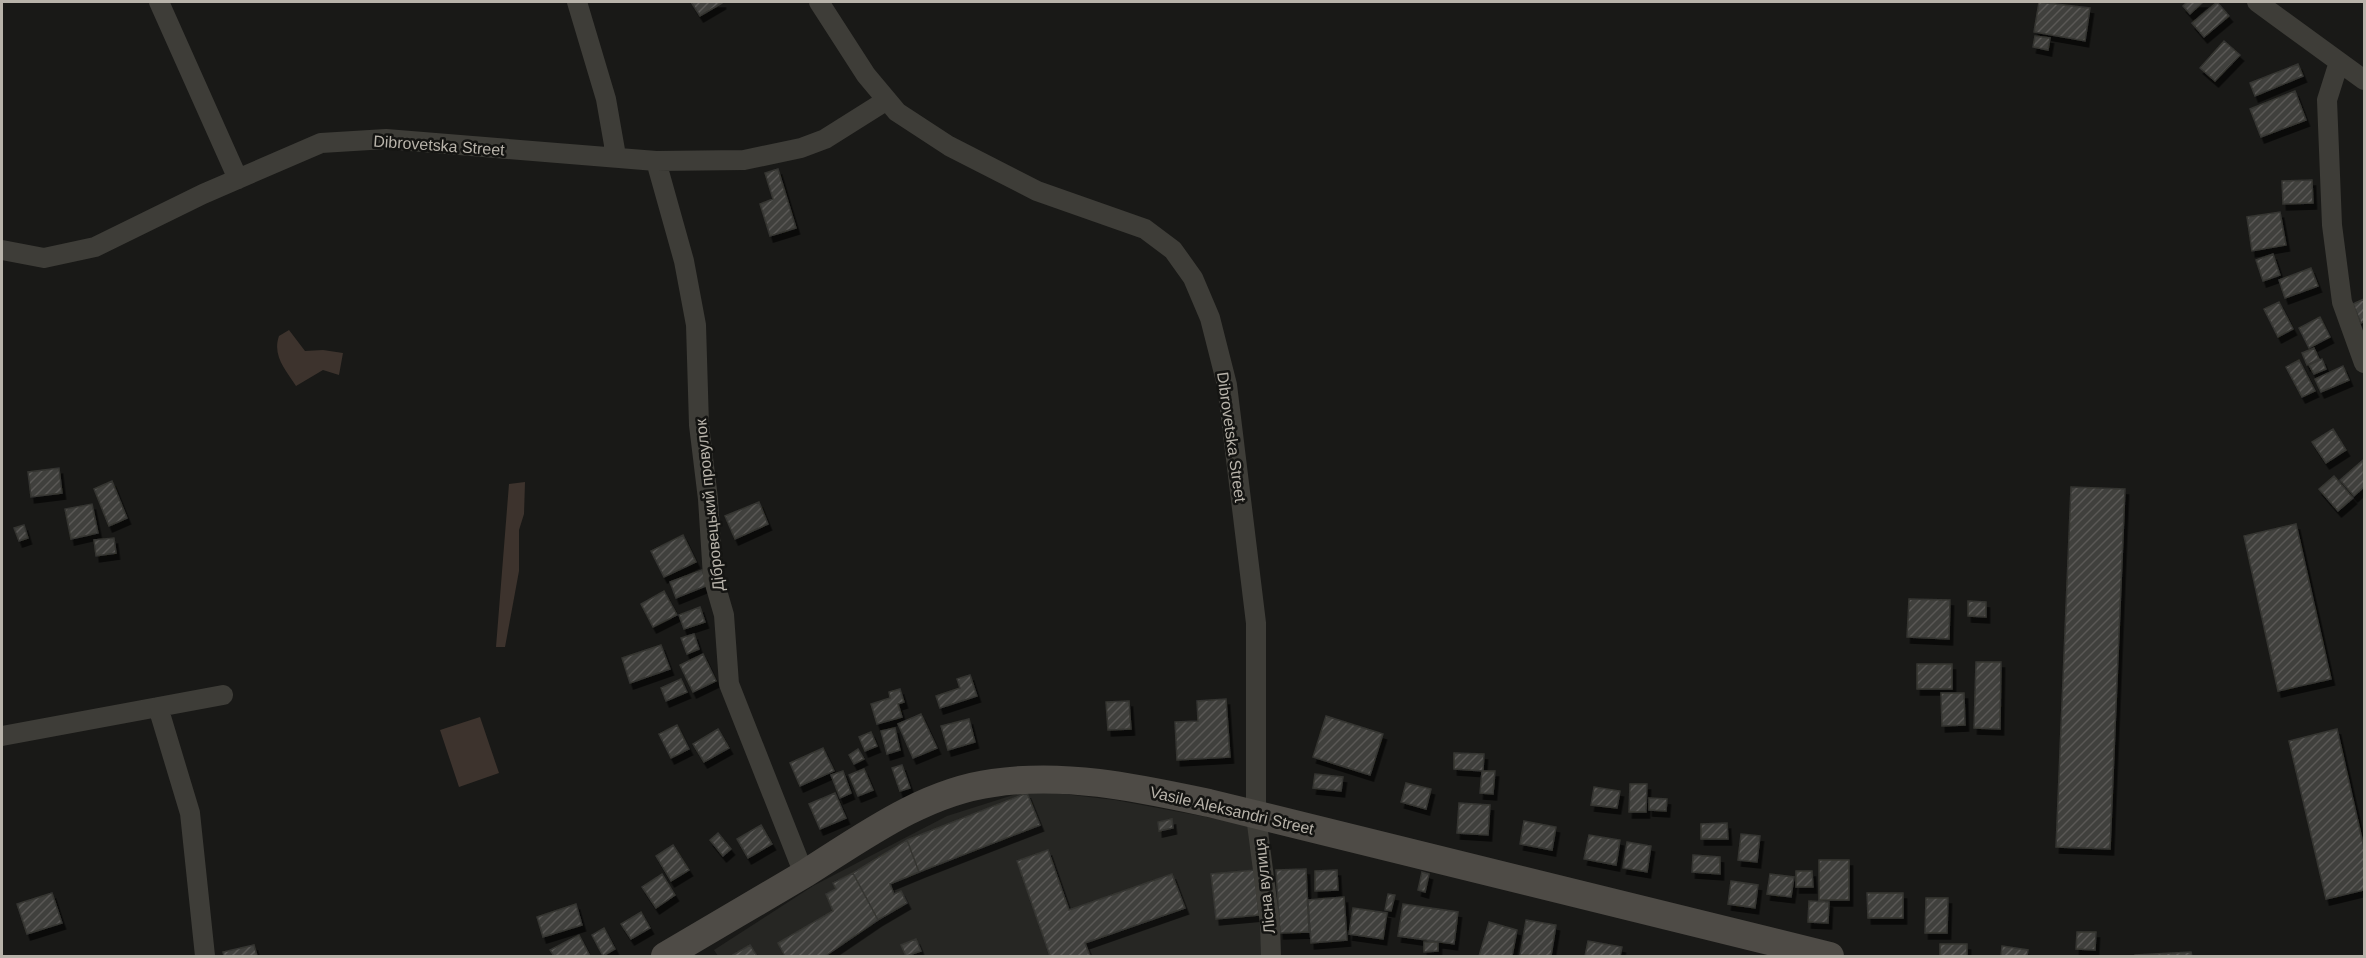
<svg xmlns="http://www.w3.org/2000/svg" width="2366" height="958" font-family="Helvetica,sans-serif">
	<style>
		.built { fill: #262623 }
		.water { fill: #3d332d }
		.building { fill: url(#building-hatch); stroke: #353531; stroke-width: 1.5; filter: url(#shadow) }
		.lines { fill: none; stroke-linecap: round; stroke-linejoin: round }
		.minor { stroke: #3e3d38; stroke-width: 20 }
		.secondary { stroke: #4e4b46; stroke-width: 28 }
		.labels { text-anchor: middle; stroke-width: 5; stroke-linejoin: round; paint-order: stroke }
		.street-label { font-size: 16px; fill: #b8b3aa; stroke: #141412 }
	</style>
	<defs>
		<pattern id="building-hatch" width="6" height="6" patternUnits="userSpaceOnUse" patternTransform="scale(1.5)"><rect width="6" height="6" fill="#40403c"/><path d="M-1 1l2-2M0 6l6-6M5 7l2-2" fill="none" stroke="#5a5956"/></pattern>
		<filter id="shadow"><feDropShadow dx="3.5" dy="6" stdDeviation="0" flood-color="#0009"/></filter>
	</defs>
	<rect width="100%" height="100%" fill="#191917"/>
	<!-- built -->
	<path class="built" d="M1029,790L1115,800L1255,826L1266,956H718L714,950L813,886L899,841L947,816Z"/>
	<!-- water -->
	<path class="water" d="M289,330L305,351L323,350L343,353L339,375L323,370L296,386C286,370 272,356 279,336Z
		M525,482L524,514L519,530V571L505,647H496L509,484Z
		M480,717L499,773L459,787L440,730Z"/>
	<!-- building -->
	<path class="building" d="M691,2H722V3L700,16Z
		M2039,2L2090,8L2085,41L2034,32Z
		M2187,2H2203L2190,14L2183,6Z
		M2217,2L2229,16L2204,37L2192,23Z
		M2035,36L2050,38L2048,50L2033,47Z
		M2224,41L2240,55L2215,81L2200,68Z
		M2298,64L2303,76L2255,96L2250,83Z
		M2295,91L2306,120L2261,137L2250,109Z
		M778,169L796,228L770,236L760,204L773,199L765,173Z
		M2312,180L2313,203L2283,204L2282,181Z
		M2280,212L2286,245L2252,251L2247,217Z
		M2273,254L2280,275L2263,281L2256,260Z
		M2311,268L2318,286L2285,298L2279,280Z
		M2364,299V321L2361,323L2353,304Z
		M2279,302L2293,329L2278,337L2264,309Z
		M2320,317L2330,337L2309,348L2299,328Z
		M2314,348L2319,359L2307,365L2302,353Z
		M2322,359L2326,369L2314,374L2309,365Z
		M2299,360L2315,391L2302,397L2286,367Z
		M2343,366L2349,380L2321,392L2315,379Z
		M2333,429L2346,450L2326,463L2312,442Z
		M2363,460L2364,487L2354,496L2340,480Z
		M59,468L62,493L31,497L28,472Z
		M2334,476L2353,498L2338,511L2319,489Z
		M112,481L127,518L109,526L94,489Z
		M2071,487L2125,489L2110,849L2056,847Z
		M759,502L768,524L735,539L725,516Z
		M92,504L98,533L71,539L65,509Z
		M2296,524L2331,679L2278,691L2244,536Z
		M24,525L28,538L19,541L14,528Z
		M683,535L696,562L664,577L651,551Z
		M114,538L116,553L96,556L94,540Z
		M702,570L708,585L676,598L670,582Z
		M664,591L677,615L653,627L641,604Z
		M1909,599L1950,600L1949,639L1907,637Z
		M1968,601L1986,602V617L1968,616Z
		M700,607L705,622L684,629L679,615Z
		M694,634L699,649L687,654L681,638Z
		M661,645L670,669L630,683L622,658Z
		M703,654L716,681L693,692L680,665Z
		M1976,662H2001L2000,729L1974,728Z
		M1917,664H1952V689H1917Z
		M970,675L977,696L940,708L936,696L960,688L957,679Z
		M681,679L687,692L666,701L661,688Z
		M900,689L904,702L898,704L902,717L877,724L871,704L890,698L889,692Z
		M1941,693H1964L1965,725L1942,726Z
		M1226,699L1230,757L1177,760L1175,722L1198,721L1197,701Z
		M1129,701L1131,729L1108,730L1106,702Z
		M921,714L937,748L913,758L898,724Z
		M1326,716L1383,734L1370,775L1313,757Z
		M969,719L975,742L948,750L941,726Z
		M677,725L689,749L671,758L659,734Z
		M895,728L900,750L887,754L881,731Z
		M718,729L729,748L704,762L693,744Z
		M2337,729L2364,848V890L2326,899L2289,741Z
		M871,732L877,746L865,751L859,737Z
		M823,748L834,771L800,786L790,763Z
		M858,749L864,759L854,764L849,755Z
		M1454,753L1484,754L1483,771L1454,769Z
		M902,765L910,788L900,791L892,768Z
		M864,769L873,790L858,796L849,775Z
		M843,771L851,793L840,798L831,775Z
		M1482,771H1495L1493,794L1480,793Z
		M1315,774L1343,777L1341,791L1313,788Z
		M1406,783L1431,789L1426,809L1401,802Z
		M1630,784H1647L1646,812H1629Z
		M1594,787L1620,791L1617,808L1591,805Z
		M835,793L846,818L820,829L809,804Z
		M1027,793L1040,825L919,872L907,840Z
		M1649,798L1667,799L1666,811L1649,810Z
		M1459,803L1490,805L1488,835L1457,833Z
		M1172,819L1173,828L1159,831L1158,822Z
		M1524,821L1556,827L1552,850L1520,844Z
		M1727,823L1728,839H1701V824Z
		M761,825L772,844L748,858L737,839Z
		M718,833L731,849L723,856L710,840Z
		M1741,834L1760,836L1757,862L1738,860Z
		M1589,835L1620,840L1616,865L1584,859Z
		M907,840L919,872L890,884L894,894L901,891L907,903L878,920L853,873Z
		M1627,842L1651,846L1647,872L1623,868Z
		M673,845L689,870L671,881L656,856Z
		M1048,850L1069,910L1172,874L1185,908L1085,943L1090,956H1050L1017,861Z
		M1693,855L1720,857V874L1692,872Z
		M1819,860H1849V900H1819Z
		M1306,869L1309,932L1280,933L1276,870Z
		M1255,870L1259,915L1216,919L1211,874Z
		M1337,870L1338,890L1315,891V871Z
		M1796,871H1812L1813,887H1796Z
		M1422,872L1429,874L1425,892L1418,890Z
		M853,873L878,920L825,956H785L778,943L833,911L826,894L836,889L833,883Z
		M662,874L675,895L656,908L642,887Z
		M1770,874L1794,877L1791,897L1767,894Z
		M1731,881L1758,885L1755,908L1728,904Z
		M52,893L62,923L27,934L17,904Z
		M1867,893H1903V918H1868Z
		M1388,894L1395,895L1391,911L1385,910Z
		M1344,897L1347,940L1311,943L1308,900Z
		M1926,898H1948L1947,933H1925Z
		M1809,901L1829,902L1828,923L1808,922Z
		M576,904L582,925L543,937L537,917Z
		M1403,904L1458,912L1454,944L1398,936Z
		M1353,908L1387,913L1383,939L1349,934Z
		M641,912L650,928L631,939L621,924Z
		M1526,920L1556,925L1551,956L1520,955Z
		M1489,922L1517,930L1512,956H1479Z
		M604,928L615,949L603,956L592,935Z
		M2077,932H2096L2095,950L2076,949Z
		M579,935L590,956H554L550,950Z
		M916,939L921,951L906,956L901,945Z
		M1588,941L1622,947L1620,956H1585Z
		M1424,942H1438V951L1424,952Z
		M1940,944H1967V956H1940Z
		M254,945L257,956H224L223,952Z
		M750,945L757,956H734L733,955Z
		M2002,946L2028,950L2027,956H2001Z
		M2191,952L2192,956H2135V955Z"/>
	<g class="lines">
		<!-- minor -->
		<path class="minor" d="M159,2L238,179
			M577,2L606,99L616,156
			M819,2L866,75L897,112L949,146L1037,191L1145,229L1173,250L1193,278L1210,318L1227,385L1256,623V816L1270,924L1271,956
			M2257,2L2364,80
			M2339,62L2327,100L2332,225L2342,302L2364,363
			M656,161L684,261L696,325L699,425L708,499L713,577L724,615L729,684L804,874
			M2,250L44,258L95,247L203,194L321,143L386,139L656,161L744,160L801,148L825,139L887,100
			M158,707L190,813L205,956
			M2,736L223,695"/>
		<!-- secondary -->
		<path class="secondary" d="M665,956C712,928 759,901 806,873C863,837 924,792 993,783C1066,772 1138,788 1209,803L1830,956"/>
	</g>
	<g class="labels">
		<!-- street labels -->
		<g class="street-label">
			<text transform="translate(439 145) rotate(4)" y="6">Dibrovetska Street</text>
			<text transform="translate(1232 437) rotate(82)" y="6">Dibrovetska Street</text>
			<text transform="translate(709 505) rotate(-96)" y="6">Дібровецький провулок</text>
			<text transform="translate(1232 810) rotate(13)" y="6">Vasile Aleksandri Street</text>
			<text transform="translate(1264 886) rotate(-96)" y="6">Лісна вулиця</text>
		</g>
	</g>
	<!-- border -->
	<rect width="2366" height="958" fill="none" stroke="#b8b3aa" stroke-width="6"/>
</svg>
